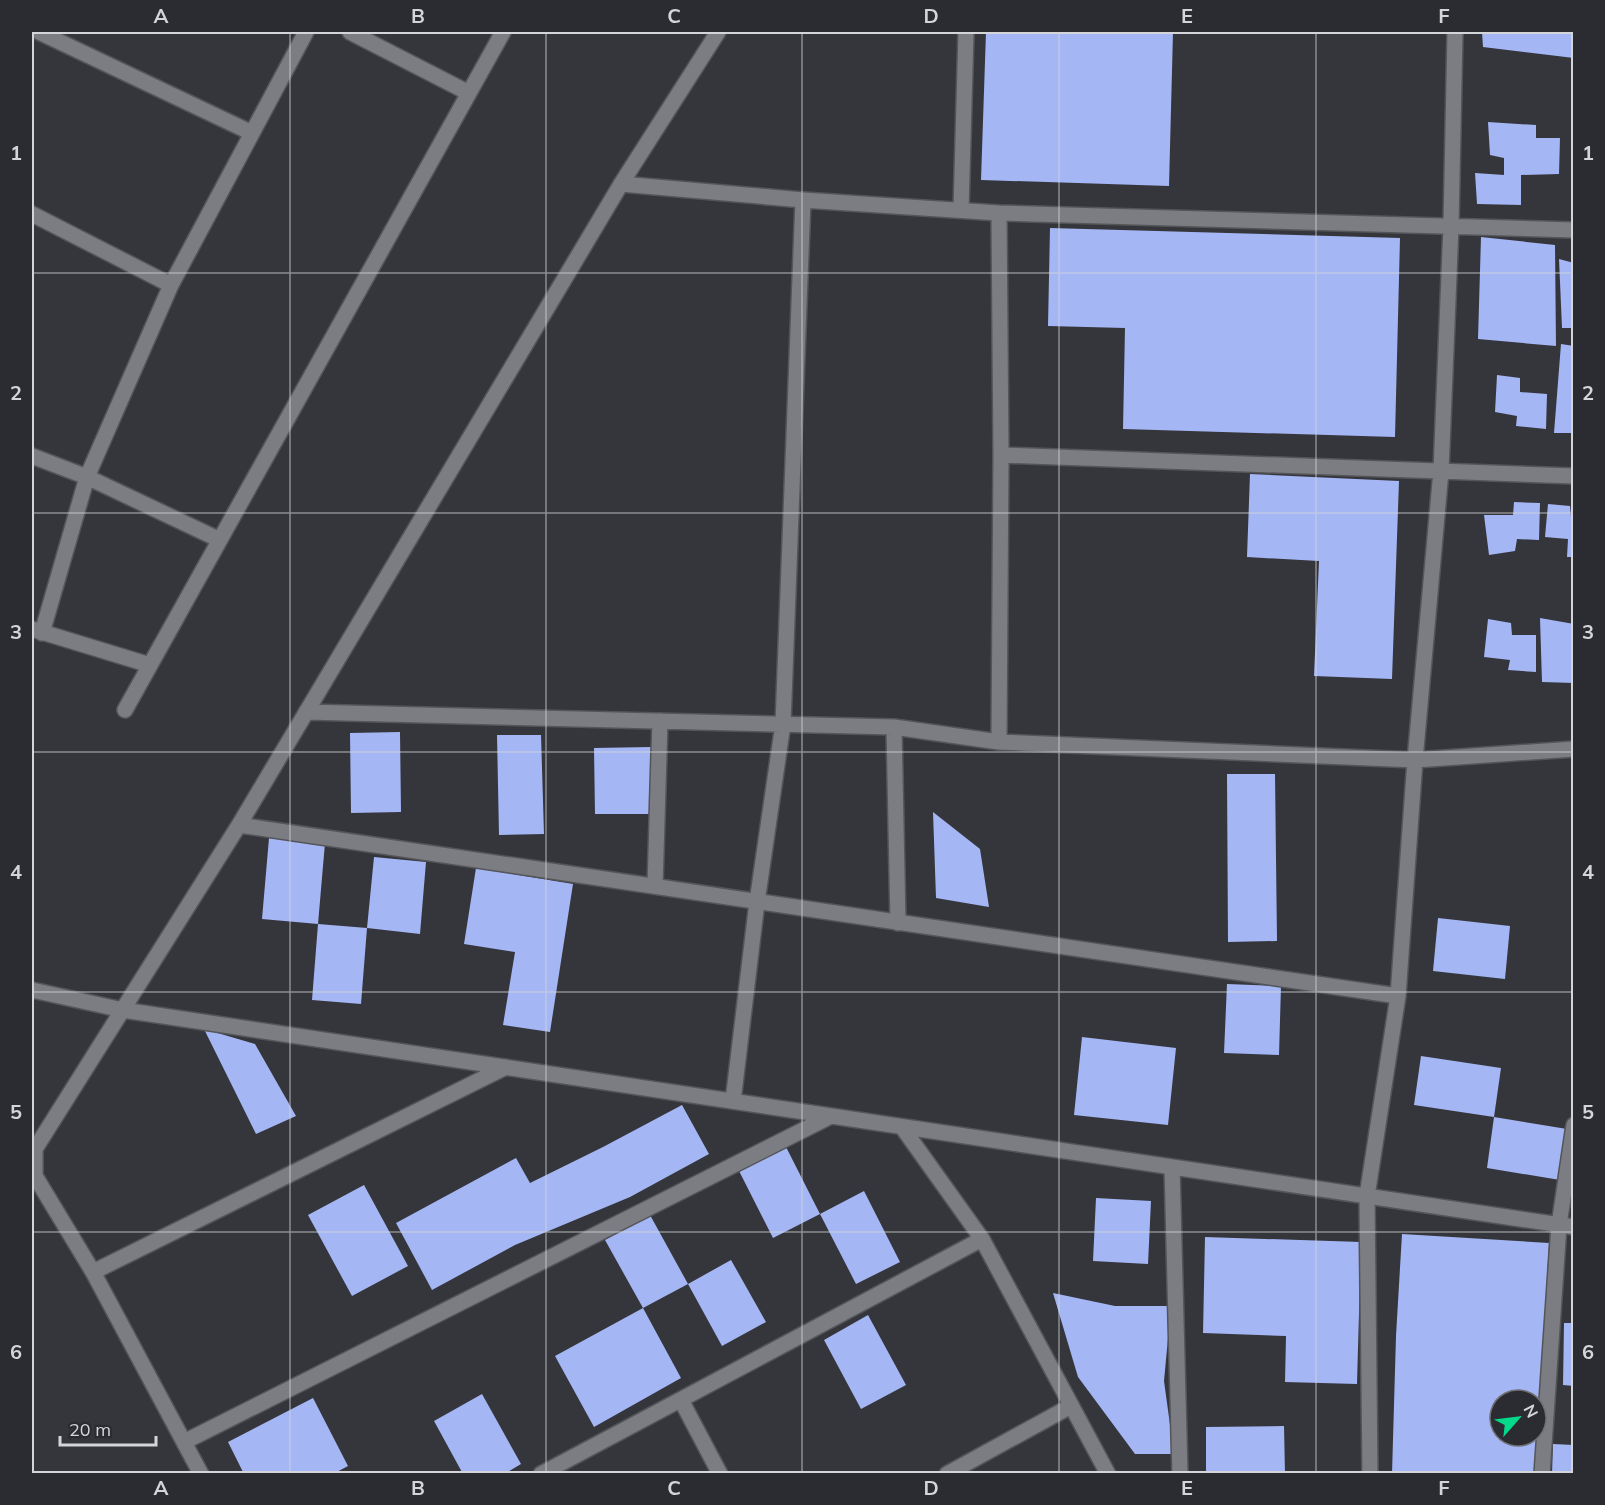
<svg xmlns="http://www.w3.org/2000/svg" width="1605" height="1505" font-family="Mulish,sans-serif">
	<style>
		.building { fill: #a5b6f5 }
		.lines { fill: none; stroke-linecap: round; stroke-linejoin: round }
		.minor-casing { stroke: #545559; stroke-width: 18 }
		.minor { stroke: #7b7d82; stroke-width: 15 }
		.grid { fill: none; stroke: #d4d5d8; stroke-width: 1.5; stroke-opacity: 0.55 }
		.neatline { fill: none; stroke: #d4d5d8; stroke-width: 2 }
		.grid-label { font-size: 20px; text-anchor: middle; font-weight: bold; fill: #d4d5d8 }
	</style>
	<rect width="100%" height="100%" fill="#35363b"/>
	<!-- building -->
	<path class="building" d="M986,32H1173L1169,186L981,180Z
		M1482,32H1574V58L1483,47Z
		M1488,122L1536,125V138H1560L1559,174L1521,175V205L1477,204L1475,173L1504,175V158L1490,155Z
		M1050,228L1400,238L1395,437L1123,429L1125,328L1048,326Z
		M1481,237L1555,245L1556,346L1478,339Z
		M1559,259L1574,263V328H1562Z
		M1561,344L1574,346V433H1554Z
		M1497,375L1520,378V392L1547,394L1546,429L1516,426L1517,416L1495,412Z
		M1250,474L1399,481L1392,679L1314,676L1319,561L1247,557Z
		M1514,502L1540,503L1539,540L1517,539L1515,551L1489,555L1484,515H1513Z
		M1548,504L1570,506L1571,517L1574,518V557H1567L1568,539L1545,537Z
		M1540,618L1574,624V683L1542,682Z
		M1488,619L1511,623L1512,635H1536V672L1508,670L1510,660L1484,657Z
		M400,732L401,812L351,813L350,733Z
		M497,735H541L544,834L499,835Z
		M651,747L652,814H595L594,748Z
		M1227,774H1275L1277,941L1228,942Z
		M933,812L980,849L989,907L936,898Z
		M269,838L325,843L318,924L262,919Z
		M374,857L426,862L420,934L367,928Z
		M476,868L573,884L550,1032L503,1025L515,952L464,944Z
		M1438,918L1510,926L1505,979L1433,971Z
		M318,924L367,928L361,1004L312,1000Z
		M1227,984L1281,986L1279,1055L1224,1053Z
		M204,1029L255,1044L296,1116L256,1134Z
		M1082,1037L1176,1048L1168,1125L1074,1115Z
		M1421,1056L1501,1068L1494,1117L1414,1105Z
		M682,1105L709,1154L630,1197L515,1245L432,1290L396,1223L516,1158L530,1183L603,1147Z
		M1494,1117L1567,1129L1560,1180L1487,1168Z
		M783,1141L820,1214L773,1238L736,1165Z
		M364,1185L408,1266L352,1296L308,1215Z
		M864,1191L900,1262L856,1284L820,1214Z
		M1096,1198L1151,1201L1148,1264L1093,1261Z
		M650,1215L688,1284L643,1308L681,1378L594,1427L555,1356L643,1308L605,1240Z
		M1402,1234L1549,1243L1538,1435H1536V1400H1500V1436H1538L1536,1474H1392L1396,1336Z
		M1205,1237L1361,1242L1357,1384L1285,1382L1286,1336L1203,1333Z
		M731,1260L766,1322L722,1346L688,1284Z
		M1053,1293L1115,1306H1171L1164,1381L1174,1454H1135L1078,1377Z
		M868,1315L906,1385L861,1409L824,1340Z
		M1564,1323H1574V1386L1563,1385Z
		M482,1394L521,1464L504,1474H463L434,1421Z
		M313,1398L348,1466L333,1474H244L228,1442Z
		M1284,1426L1285,1474H1206V1427Z
		M1553,1444L1574,1445V1474H1552Z"/>
	<g class="lines">
		<defs>
			<path id="minor" d="M39,32L252,133
				M350,32L469,93
				M621,184L803,200L999,213L1574,230
				M961,210L966,32
				M999,213L1001,455L999,742
				M32,214L171,285
				M1001,455L1574,476
				M32,456L87,477L220,540
				M32,629L150,665
				M42,633L87,477L171,285L306,32
				M125,710L503,32
				M306,712L894,727L999,742L1415,760L1574,749
				M894,727L898,923
				M239,825L1398,996
				M655,886L660,721
				M32,990L123,1010L1574,1227
				M733,1101L757,902L783,724L803,200
				M902,1127L982,1239L1108,1474
				M1172,1167L1180,1474
				M93,1272L506,1067
				M681,1400L720,1474
				M184,1442L831,1116
				M201,1474L93,1272L35,1176V1149L239,825L621,184L718,32
				M541,1474L982,1239
				M947,1474L1071,1406
				M1370,1474L1367,1196L1398,996L1415,760L1441,471L1451,226L1455,32
				M1542,1474L1559,1225L1574,1125"/>
		</defs>
		<!-- minor casing -->
		<use href="#minor" class="minor-casing"/>
		<!-- minor -->
		<use href="#minor" class="minor"/>
	</g>
	<!-- grid -->
	<path class="grid" d="M290,32V1474M546,32V1474M802,32V1474M1059,32V1474M1316,32V1474M32,273H1574M32,513H1574M32,752H1574M32,992H1574M32,1232H1574"/>
	<!-- border -->
	<rect width="1605" height="1505" fill="none" stroke="#2b2c31" stroke-width="66"/>
	<!-- north arrow -->
	<g transform="translate(1518 1418) rotate(62)"><circle r="28" fill="#2b2c31" stroke="#6f7074" stroke-width="1.5"/>
	<path d="M0-4.5L10 22L0 15L-10 22Z" fill="#04d98b"/>
	<text y="-9" font-size="16" font-weight="bold" text-anchor="middle" fill="#d4d5d8">N</text>
	</g>
	<!-- scale -->
	<path d="M60 1436v9h96v-9" fill="none" stroke="#d4d5d8" stroke-width="3"/>
	<text x="69" y="1436" font-size="18" fill="#d4d5d8" stroke="#2b2c31" stroke-width="4.5" paint-order="stroke">20 m</text>
	<rect x="33" y="33" width="1539" height="1439" class="neatline"/>
	<g class="grid-label">
		<text x="161" y="23">A</text>
		<text x="418" y="23">B</text>
		<text x="674" y="23">C</text>
		<text x="931" y="23">D</text>
		<text x="1187" y="23">E</text>
		<text x="1444" y="23">F</text>
		<text x="16" y="160">1</text>
		<text x="1588" y="160">1</text>
		<text x="16" y="400">2</text>
		<text x="1588" y="400">2</text>
		<text x="16" y="639">3</text>
		<text x="1588" y="639">3</text>
		<text x="16" y="879">4</text>
		<text x="1588" y="879">4</text>
		<text x="16" y="1119">5</text>
		<text x="1588" y="1119">5</text>
		<text x="16" y="1359">6</text>
		<text x="1588" y="1359">6</text>
		<text x="161" y="1495">A</text>
		<text x="418" y="1495">B</text>
		<text x="674" y="1495">C</text>
		<text x="931" y="1495">D</text>
		<text x="1187" y="1495">E</text>
		<text x="1444" y="1495">F</text>
	</g>
</svg>
